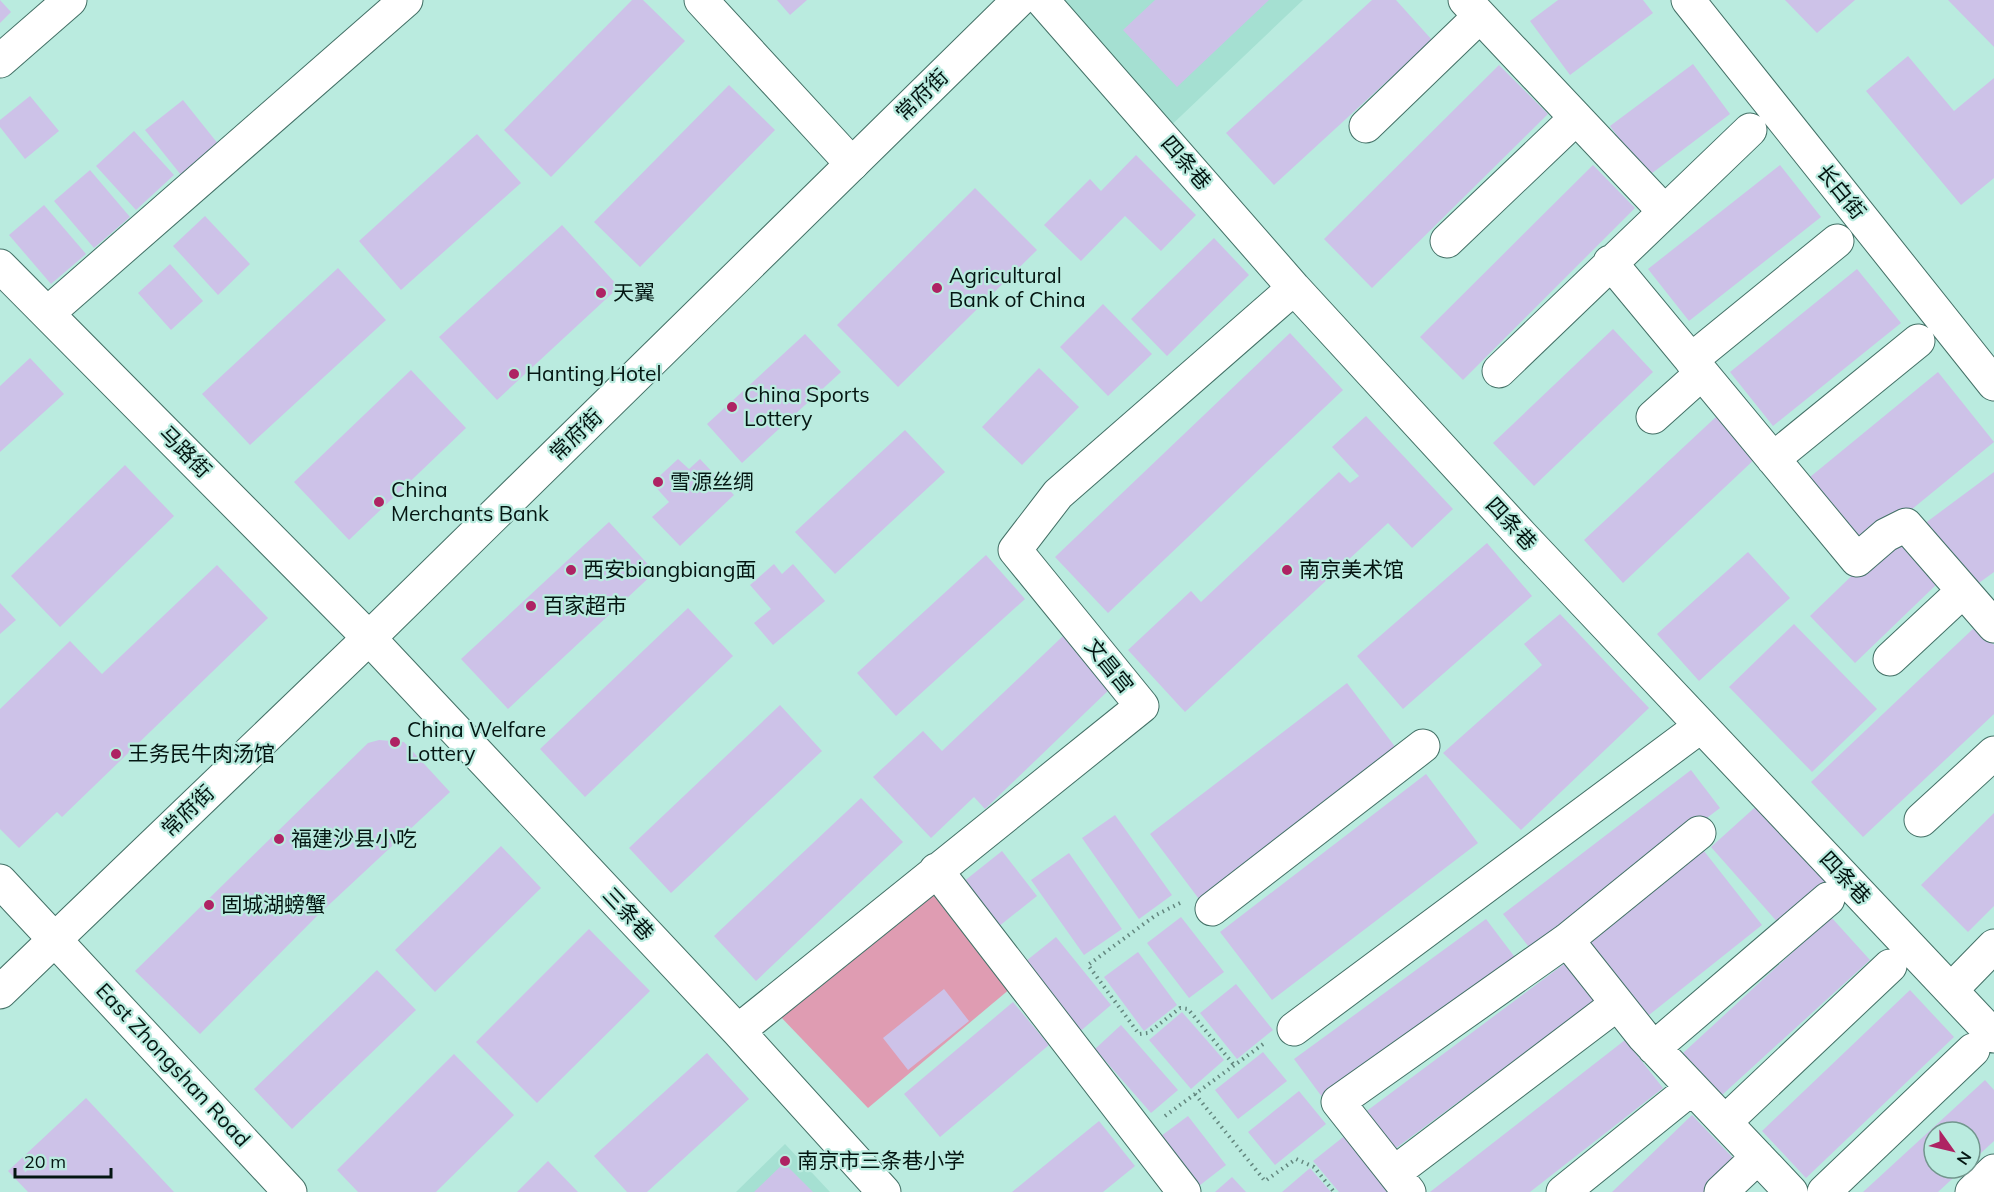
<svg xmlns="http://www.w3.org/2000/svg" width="1994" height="1192" font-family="Mulish,'Noto Sans SC',sans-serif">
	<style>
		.built { fill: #a5e0d2 }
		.green { fill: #df9cb2 }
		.building { fill: #cdc2e8 }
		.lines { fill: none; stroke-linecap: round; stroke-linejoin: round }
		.minor-casing { stroke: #437066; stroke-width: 35 }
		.major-casing { stroke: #437066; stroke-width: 35 }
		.path { stroke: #64877f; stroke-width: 4; stroke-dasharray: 1.5 4.5; stroke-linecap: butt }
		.minor { stroke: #fff; stroke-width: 33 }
		.major { stroke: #fff; stroke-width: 33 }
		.poi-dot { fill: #ae2363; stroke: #baebdf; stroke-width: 2 }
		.labels { text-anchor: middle; stroke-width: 4.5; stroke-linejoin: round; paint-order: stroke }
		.street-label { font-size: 21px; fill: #041612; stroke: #baebdf }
		.poi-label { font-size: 21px; fill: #041612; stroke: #baebdf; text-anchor: start }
	</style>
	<rect width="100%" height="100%" fill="#baebdf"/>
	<!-- built -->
	<path class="built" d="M1042,0H1303L1162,134Z
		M785,1144L830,1192H736Z"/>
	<!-- green -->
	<path class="green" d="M936,883L1017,983L868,1108L778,1014Z"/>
	<!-- building -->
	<path class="building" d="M0,0L11,12L0,23Z
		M632,0H643L685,41L551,177L504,130Z
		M777,0H807L790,15Z
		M1155,0H1269L1177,87L1123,30Z
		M1372,0H1396L1432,40L1274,185L1226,133Z
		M1558,0H1643L1653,13L1570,75L1530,21Z
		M1785,0H1855L1817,33Z
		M1948,0H1994V47Z
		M1908,56L1954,111L1994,78V178L1961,205L1866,91Z
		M1693,64L1730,114L1647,177L1610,126Z
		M1499,65L1548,114L1372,288L1324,239Z
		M729,85L775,130L640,267L594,222Z
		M30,96L59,131L25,159L0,127V120Z
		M183,100L219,145L181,175L145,130Z
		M134,131L174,175L136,210L96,166Z
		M477,134L521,183L401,290L359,241Z
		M1136,155L1196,215L1161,251L1125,216L1081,261L1044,225L1090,179L1101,191Z
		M1593,165L1635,208L1463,380L1420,337Z
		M1780,165L1821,217L1689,321L1648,269Z
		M90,170L130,217L94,248L54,201Z
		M975,188L1037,250L898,387L837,325Z
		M44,205L86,254L51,284L9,235Z
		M205,216L250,264L218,295L173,246Z
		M562,225L619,287L497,400L439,337Z
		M1214,238L1249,275L1167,356L1131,319Z
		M170,264L203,301L171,330L138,293Z
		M338,268L386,320L250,445L202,394Z
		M1857,269L1901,323L1773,426L1730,372Z
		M1103,304L1152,354L1108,396L1060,347Z
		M1613,329L1653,372L1534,486L1493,443Z
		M1290,333L1343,390L1108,613L1055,557Z
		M805,334L841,372L742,463L707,424Z
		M30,358L64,394L0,452V386Z
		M1039,368L1079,407L1022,465L982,427Z
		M411,370L466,428L349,540L294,482Z
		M1938,372L1994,442L1867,546L1810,477Z
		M1718,415L1757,457L1623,583L1584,540Z
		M1366,416L1453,509L1412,548L1388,523L1185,712L1128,650L1191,591L1201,602L1339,472L1350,483L1359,476L1332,447Z
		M905,430L945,472L835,574L795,532Z
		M678,459L689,469L700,459L734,495L680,546L652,517L669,502L652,483Z
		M125,465L174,516L60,627L11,576Z
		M1994,472V572L1972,588L1924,524Z
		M609,522L655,572L508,709L461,659Z
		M1893,536L1938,583L1855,663L1810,616Z
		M1487,543L1532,596L1403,709L1357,656Z
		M1748,552L1790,598L1699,681L1657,634Z
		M986,555L1025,599L896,716L857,673Z
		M774,564L782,574L793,564L825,601L773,645L754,623L771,609L750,585Z
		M217,565L268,618L62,817L57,812L19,848L0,829V709L70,641L102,674Z
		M0,603L16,620L0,634Z
		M688,608L733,656L585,797L540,749Z
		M1560,614L1649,708L1521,830L1443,753L1542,665L1524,644Z
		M1794,624L1877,709L1812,772L1729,687Z
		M1976,626L1994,645V714L1863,837L1811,782Z
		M1063,636L1112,687L985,809L974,797L931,838L873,777L923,731L942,751Z
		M1347,683L1396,748L1199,899L1150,834Z
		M780,705L822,751L671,893L629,848Z
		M379,740L404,742L450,792L318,915L200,1034L135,971L368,743Z
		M1691,770L1720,808L1532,951L1503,914Z
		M1426,774L1478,843L1272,1000L1220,932Z
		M861,798L903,842L756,981L714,936Z
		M1762,801L1832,878L1780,925L1711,847Z
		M1994,813V906L1968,932L1921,885Z
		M1115,815L1172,895L1139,919L1082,838Z
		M1697,842L1762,925L1644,1019L1579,936Z
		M501,846L541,888L435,992L395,950Z
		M1002,851L1037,896L993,931L958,886Z
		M1069,853L1122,929L1084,955L1031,880Z
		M1181,917L1224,972L1189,998L1147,943Z
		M1831,917L1870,960L1722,1095L1683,1053Z
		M1486,919L1517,960L1325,1101L1294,1059Z
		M589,929L650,991L537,1103L476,1042Z
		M1056,937L1111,1005L1077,1034L1021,965Z
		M1138,952L1177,1005L1144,1031L1104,977Z
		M1572,958L1601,996L1388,1154L1360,1116Z
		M377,970L416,1010L292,1129L254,1089Z
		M1236,984L1273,1030L1237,1059L1200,1013Z
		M944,989L969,1021L908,1070L883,1038Z
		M1910,990L1954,1037L1806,1178L1762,1131Z
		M1013,1002L1049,1045L940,1137L904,1094Z
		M1182,1012L1224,1060L1191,1089L1149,1040Z
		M1121,1025L1178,1090L1151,1113L1095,1049Z
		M1625,1040L1663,1088L1530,1192H1430Z
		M1263,1052L1287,1081L1238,1119L1215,1090Z
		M707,1053L749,1099L647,1192H627L594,1156Z
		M454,1054L514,1115L436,1192H358L337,1170Z
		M1985,1080L1994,1090V1141L1970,1163V1132H1934V1168H1964L1938,1192H1863Z
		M1299,1091L1326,1124L1275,1165L1248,1132Z
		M86,1098L174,1192H28L8,1171Z
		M1692,1115L1736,1161L1704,1192H1612Z
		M1188,1116L1226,1165L1195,1189L1157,1139Z
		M1099,1121L1135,1166L1103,1192H1012Z
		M1352,1130L1388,1192H1339L1313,1161Z
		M548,1161L578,1192H517Z
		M784,1163L813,1192H754Z
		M1310,1168L1331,1192H1282Z
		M1232,1177L1246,1192H1215Z"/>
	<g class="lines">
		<defs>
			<path id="minor" d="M701,0L852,164
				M1042,0L1294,288L1522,536L1994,1036
				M1465,0L1664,211
				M1688,0L1994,384
				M0,61L70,0
				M1366,126L1480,16
				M1447,241L1576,118
				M1610,262L1857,560L1886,535L1906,525L1994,626
				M0,266L369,638L738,1031L884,1192
				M48,313L406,0
				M1691,360L1837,241
				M1499,371L1750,130
				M1653,417L1702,373
				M1773,459L1918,341
				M1890,659L1963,591
				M1921,820L1994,753
				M936,870L1184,1192
				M0,881L290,1192
				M1212,909L1423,746
				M1567,940L1644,1037L1791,1192
				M1951,990L1994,946
				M1294,1029L1701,726
				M738,1031L1142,706L1015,550L1058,494L1294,288
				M1654,1048L1828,899
				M1725,1122L1890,966
				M1394,1173L1617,1004
				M1409,1192L1338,1102L1567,940L1699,833
				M1563,1192L1692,1088
				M1721,1192L1758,1157
				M1824,1192L1973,1050
				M1972,1192L1994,1171"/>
			<path id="major" d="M0,992L369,638L1019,0"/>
		</defs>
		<!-- minor casing -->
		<use href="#minor" class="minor-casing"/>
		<!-- major casing -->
		<use href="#major" class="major-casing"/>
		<!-- path -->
		<path class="path" d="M1180,903L1156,915L1088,965L1139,1034L1148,1033L1180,1008L1188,1009L1234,1065
			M1195,1094L1265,1181L1296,1159L1314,1167L1334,1192
			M1165,1116L1266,1042"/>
		<!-- minor -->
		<use href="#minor" class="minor"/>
		<!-- major -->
		<use href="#major" class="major"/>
	</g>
	<!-- markers -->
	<g class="poi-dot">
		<circle cx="937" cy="288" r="6"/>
		<circle cx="601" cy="293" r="6"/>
		<circle cx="514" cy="374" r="6"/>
		<circle cx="732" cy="407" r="6"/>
		<circle cx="658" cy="482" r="6"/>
		<circle cx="379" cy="502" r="6"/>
		<circle cx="571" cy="570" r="6"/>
		<circle cx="1287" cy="570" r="6"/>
		<circle cx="531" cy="606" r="6"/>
		<circle cx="395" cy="742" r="6"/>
		<circle cx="116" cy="754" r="6"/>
		<circle cx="279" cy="839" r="6"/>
		<circle cx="209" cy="905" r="6"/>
		<circle cx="785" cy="1161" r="6"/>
	</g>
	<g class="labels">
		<!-- street labels -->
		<g class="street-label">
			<text transform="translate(922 95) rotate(-44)" y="7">常府街</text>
			<text transform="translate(1186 163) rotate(49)" y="7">四条巷</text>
			<text transform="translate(1841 192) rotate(51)" y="7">长白街</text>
			<text transform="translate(576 435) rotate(-44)" y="7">常府街</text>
			<text transform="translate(185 452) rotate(45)" y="7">马路街</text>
			<text transform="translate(1511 524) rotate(47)" y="7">四条巷</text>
			<text transform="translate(1109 666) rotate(51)" y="7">文昌宫</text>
			<text transform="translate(188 811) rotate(-44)" y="7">常府街</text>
			<text transform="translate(1845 878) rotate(47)" y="7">四条巷</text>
			<text transform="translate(628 914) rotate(47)" y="7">三条巷</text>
			<text transform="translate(173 1065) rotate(47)" y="7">East Zhongshan Road</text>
		</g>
		<!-- poi labels -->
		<g class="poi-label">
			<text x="949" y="283">Agricultural<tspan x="949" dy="24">Bank of China</tspan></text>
			<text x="613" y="300">天翼</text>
			<text x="526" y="381">Hanting Hotel</text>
			<text x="744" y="402">China Sports<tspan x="744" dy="24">Lottery</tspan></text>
			<text x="670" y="489">雪源丝绸</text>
			<text x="391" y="497">China<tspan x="391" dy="24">Merchants Bank</tspan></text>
			<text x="583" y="577">西安biangbiang面</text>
			<text x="1299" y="577">南京美术馆</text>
			<text x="543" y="613">百家超市</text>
			<text x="407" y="737">China Welfare<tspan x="407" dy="24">Lottery</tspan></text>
			<text x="128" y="761">王务民牛肉汤馆</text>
			<text x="291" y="846">福建沙县小吃</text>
			<text x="221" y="912">固城湖螃蟹</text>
			<text x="797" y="1168">南京市三条巷小学</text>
		</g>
	</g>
	<!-- north arrow -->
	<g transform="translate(1952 1150) rotate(124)"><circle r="28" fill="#baebdf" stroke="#71968d" stroke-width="1.5"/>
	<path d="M0-4.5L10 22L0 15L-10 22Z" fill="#ae2363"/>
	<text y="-9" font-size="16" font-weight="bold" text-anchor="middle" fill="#041612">N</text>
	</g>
	<!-- scale -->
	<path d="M15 1168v9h96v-9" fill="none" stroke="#041612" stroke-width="3"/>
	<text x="24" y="1168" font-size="18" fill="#041612" stroke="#baebdf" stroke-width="4.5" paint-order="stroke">20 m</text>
</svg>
